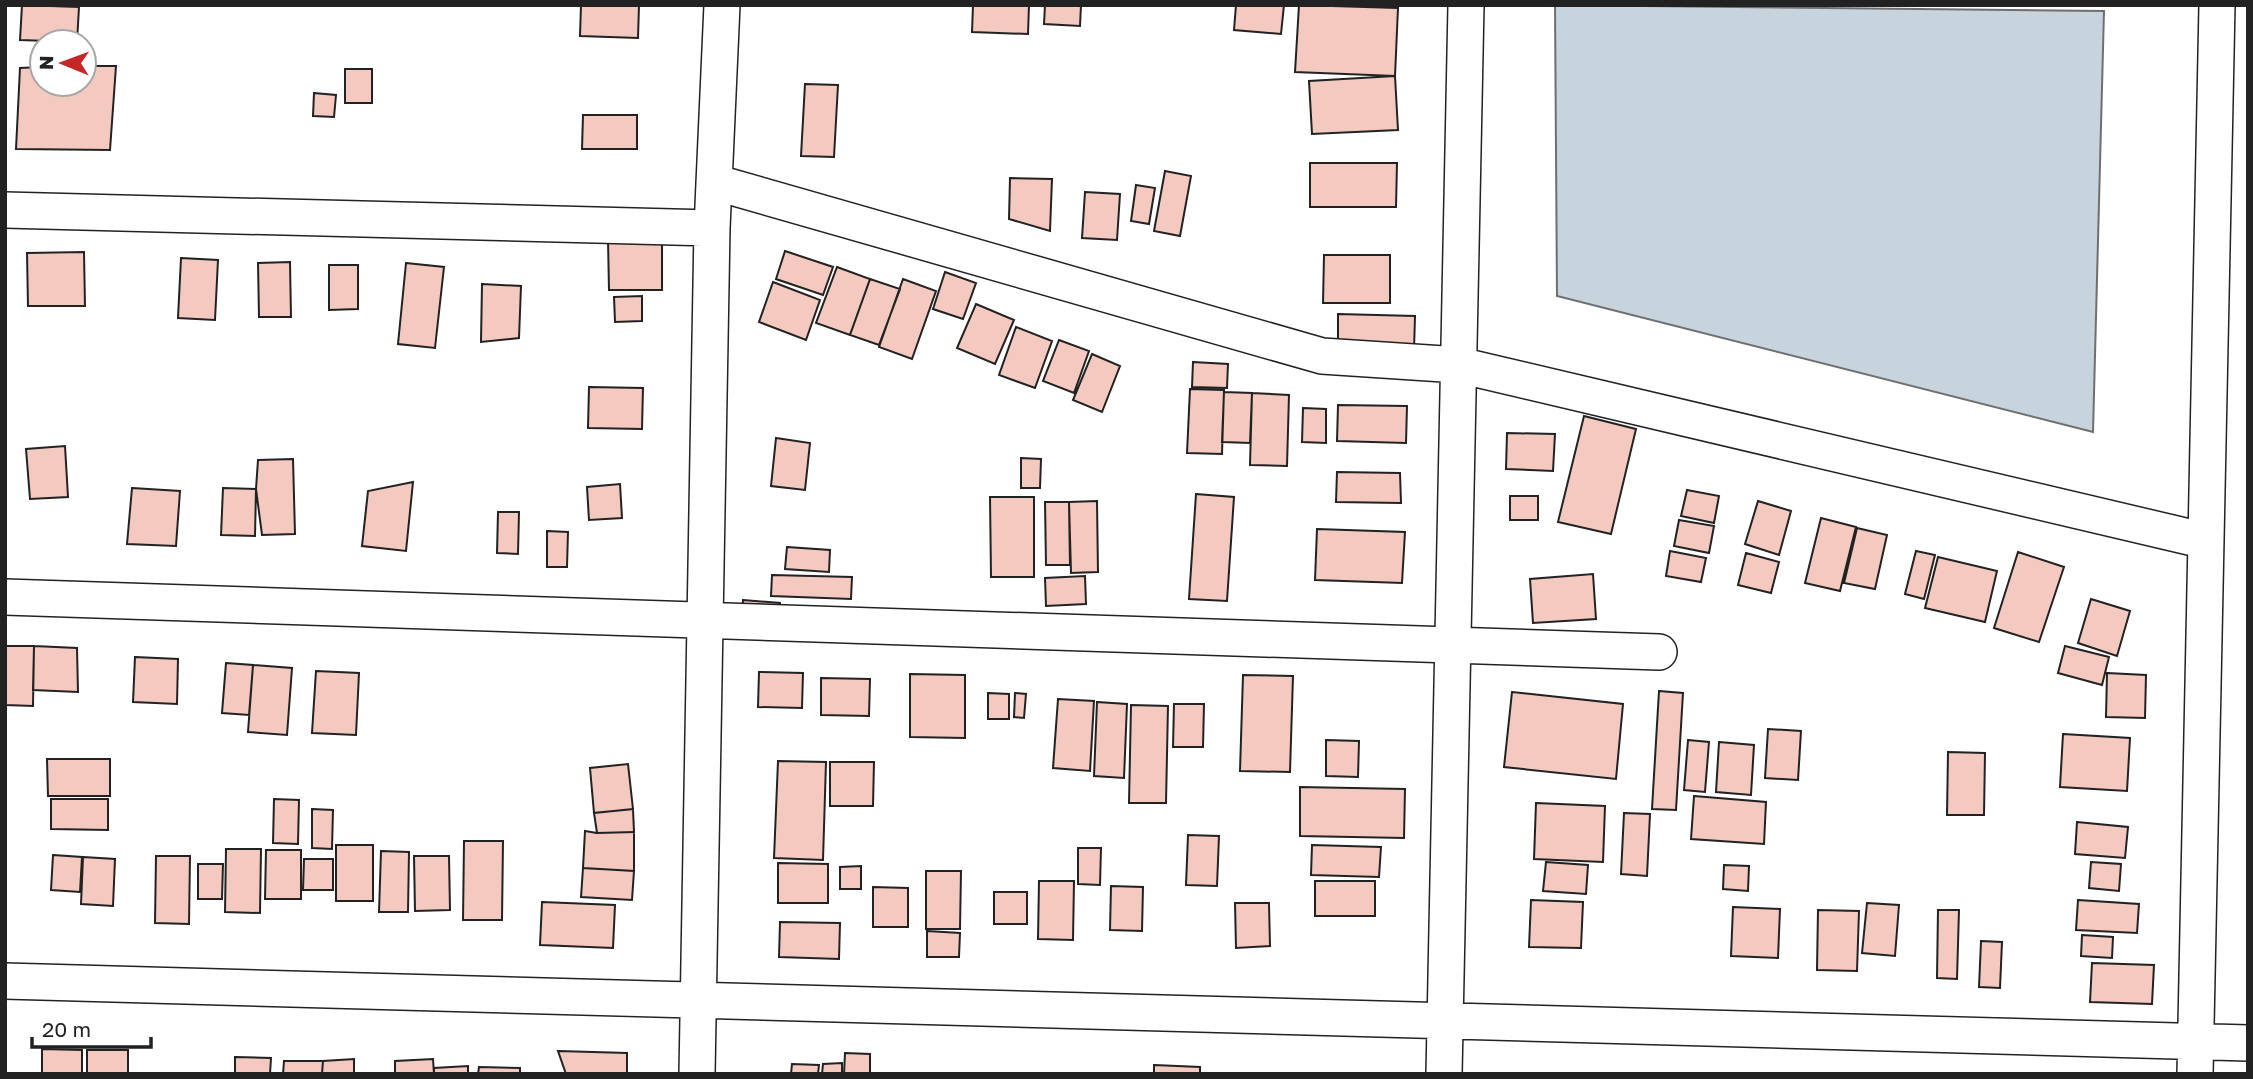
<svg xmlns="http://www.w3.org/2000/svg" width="2253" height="1079" font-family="'Golos Text',sans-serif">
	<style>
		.water { fill: #c7d3dd; stroke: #6f6f6f; stroke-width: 2 }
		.building { fill: #f3c9c0; stroke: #222; stroke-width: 2 }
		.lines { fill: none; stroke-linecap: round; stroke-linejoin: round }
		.street-casing { stroke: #222; stroke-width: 38 }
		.street { stroke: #fff; stroke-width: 35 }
	</style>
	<rect width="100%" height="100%" fill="#fff"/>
	<!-- water -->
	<path class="water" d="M1555,5L2104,11L2093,432L1557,296Z"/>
	<!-- building -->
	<path class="building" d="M22,5L79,7L77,42L20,40Z
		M581,5H639L638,38L580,36Z
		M973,5H1029L1028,34L972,32Z
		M1045,5H1081L1080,26L1044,24Z
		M1236,5H1284L1281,34L1234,30Z
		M1299,5L1398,8L1395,76L1295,72Z
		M84,66H116L110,150L16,149L20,68L42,67V84H84Z
		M345,69H372V103H345Z
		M1395,76L1398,130L1312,134L1309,81Z
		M805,84L838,85L834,157L801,156Z
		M314,93L336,95L334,117L313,116Z
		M583,115H637V149H582Z
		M1310,163H1397L1396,207H1310Z
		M1165,171L1191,176L1180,236L1154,231Z
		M1010,178L1052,179L1050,231L1009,219Z
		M1136,185L1155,188L1149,224L1131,221Z
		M1085,192L1120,194L1117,240L1082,238Z
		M662,239V290H609L608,240Z
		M785,251L833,267L823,295L776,279Z
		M84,252L85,306H28L27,253Z
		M1324,255H1390V303H1323Z
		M181,258L218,260L215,320L178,318Z
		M290,262L291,317H259L258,263Z
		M406,263L444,267L435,348L398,344Z
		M329,265H358V309L329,310Z
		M837,267L870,279L850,335L816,323Z
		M945,272L976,283L963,319L933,309Z
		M870,279L900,289L879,345L850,335Z
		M903,279L936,291L912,359L879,347Z
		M773,282L820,300L806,340L759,322Z
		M482,284L521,286L519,338L481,342Z
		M642,296V321L615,322L614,297Z
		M976,304L1014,320L995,364L957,348Z
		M1338,314L1415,316L1414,350L1338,349Z
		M1016,327L1052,341L1035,388L999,375Z
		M1059,340L1089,351L1074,393L1043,381Z
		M1092,354L1120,366L1102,412L1073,400Z
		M1193,362L1228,364L1227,388L1192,387Z
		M589,387L643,388L642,429L588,428Z
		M1190,389L1224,390L1222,454L1187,453Z
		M1224,392L1252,393L1250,443L1222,442Z
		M1252,393L1289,395L1287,466L1250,465Z
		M1338,405L1407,406L1406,443L1337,441Z
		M1303,408L1326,409V443L1302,442Z
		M1584,416L1636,429L1611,534L1558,522Z
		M1507,433L1555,434L1553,471L1506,469Z
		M776,438L810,443L805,490L771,486Z
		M65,446L68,497L30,499L26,449Z
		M1021,458L1041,459L1040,488H1021Z
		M293,459L295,534L262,535L256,489L258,460Z
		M1337,472L1400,473L1401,503L1336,502Z
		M413,482L406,551L362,546L368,491Z
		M620,484L622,518L589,520L587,487Z
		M132,488L180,491L176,546L127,544Z
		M223,488L256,489L255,536L221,535Z
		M1687,490L1719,496L1714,523L1681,516Z
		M1196,494L1234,497L1227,601L1189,599Z
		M1510,496H1538V520H1510Z
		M990,497H1034V577H991Z
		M1097,501L1098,572L1071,573L1069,502Z
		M1758,501L1791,511L1779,555L1745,544Z
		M1045,502H1069L1070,565H1046Z
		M498,512H519L518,554L497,553Z
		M1821,518L1856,527L1840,591L1805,583Z
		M1679,520L1714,526L1709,553L1674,546Z
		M1857,528L1887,535L1875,589L1844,583Z
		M1317,529L1405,532L1402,583L1315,580Z
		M547,531L568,532L567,567H547Z
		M787,547L830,550L829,572L785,569Z
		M1670,551L1706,558L1701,582L1666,576Z
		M1916,551L1935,555L1924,599L1905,594Z
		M2018,552L2064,567L2039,642L1994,628Z
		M1746,553L1779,562L1771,593L1738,585Z
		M1938,557L1997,571L1985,622L1925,608Z
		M1593,574L1596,619L1533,623L1530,579Z
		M772,575L852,577L851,599L771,596Z
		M1085,576L1086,604L1046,606L1045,578Z
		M2091,599L2130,611L2117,656L2078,643Z
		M743,600L780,603L779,619L742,616Z
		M5,646H34L33,706L5,705Z
		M34,646L77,648L78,692L33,690Z
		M2065,646L2109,657L2102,685L2058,673Z
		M135,657L178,659L177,704L133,702Z
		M226,663L253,665L249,715L222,713Z
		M253,665L292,668L287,735L248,732Z
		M316,671L359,673L356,735L312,733Z
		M759,672L803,673L802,708L758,707Z
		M2107,673L2146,675L2145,718L2106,717Z
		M910,674L965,675V738L910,737Z
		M1243,675L1293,676L1290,772L1240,771Z
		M821,678L870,679L869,716L821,715Z
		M1659,691L1683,693L1676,810L1652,809Z
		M1512,692L1623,704L1616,779L1504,767Z
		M988,693L1009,694V719H988Z
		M1015,693L1026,694L1024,718L1014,717Z
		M1058,699L1094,701L1090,771L1053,768Z
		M1097,702L1127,704L1124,778L1094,776Z
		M1174,704H1204L1203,747H1173Z
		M1131,705L1168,706L1166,803H1129Z
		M1768,729L1801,731L1798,780L1765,778Z
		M2063,734L2130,738L2127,791L2060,787Z
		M1326,740L1359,741L1358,777L1326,776Z
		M1688,740L1709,742L1705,792L1684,790Z
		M1719,742L1754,745L1751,795L1716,792Z
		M1948,752L1985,753L1984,815H1947Z
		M47,759H110V796H48Z
		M778,761L826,762L823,860L774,858Z
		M830,762H874L873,806H830Z
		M628,764L633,809L594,813L590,768Z
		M1300,787L1405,789L1404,838L1300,836Z
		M1694,796L1766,802L1764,844L1691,839Z
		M51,799H108V830L51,829Z
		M274,799L299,800L298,844L273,843Z
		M1536,803L1605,806L1603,862L1534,859Z
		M312,809L333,810L332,849L312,848Z
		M633,809L634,832L597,833L594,813Z
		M1624,813L1650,814L1647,876L1621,874Z
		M2077,822L2128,827L2125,858L2075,854Z
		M585,831L597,833L634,832V871L583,868Z
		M1188,835L1219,836L1217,886L1186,885Z
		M464,841H503L502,920H463Z
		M336,845H373V901H336Z
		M1312,845L1381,847L1379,877L1311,875Z
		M1078,848H1101L1100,885L1078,884Z
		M226,849H261L260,913L225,912Z
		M266,850H301V899H265Z
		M381,851L409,852L408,912H379Z
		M53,855L82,857L80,892L51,890Z
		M156,856H190L189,924L155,923Z
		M414,856H449L450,910L415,911Z
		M83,857L115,859L113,906L81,904Z
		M304,859H333V890H303Z
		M1546,862L1588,865L1586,894L1543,891Z
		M2091,862L2121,864L2119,891L2089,888Z
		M778,863L828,864V903H778Z
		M198,864H223L222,899H198Z
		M1724,865L1749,866L1748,891L1723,889Z
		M861,866V889H840V867Z
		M583,868L634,871L632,900L581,897Z
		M926,871H961L960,929H926Z
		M1039,881H1074L1073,940L1038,939Z
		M1315,881H1375V916H1315Z
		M1111,886L1143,887L1142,931L1110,930Z
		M873,887L908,888V927H873Z
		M994,892H1027V924H994Z
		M1531,900L1583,902L1581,948L1529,947Z
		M2078,900L2139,904L2137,933L2076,930Z
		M542,902L615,905L613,948L540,945Z
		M1235,903H1269L1270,946L1236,948Z
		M1867,903L1899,905L1895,956L1862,953Z
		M1733,907L1780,909L1778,958L1731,956Z
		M1818,910L1859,911L1857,971L1817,970Z
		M1938,910H1959L1957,979L1937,978Z
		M780,922L840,923L839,959L779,957Z
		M927,931L960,933L959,957H927Z
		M2082,935L2113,937L2112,958L2081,956Z
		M1981,941L2002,942L2000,988L1979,987Z
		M2092,963L2154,965L2152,1004L2090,1002Z
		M42,1049L82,1050V1074H42Z
		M87,1050H128V1074H87Z
		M558,1051L627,1053V1074H566Z
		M845,1053L870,1054V1074H844Z
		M235,1057L271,1058L270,1074H235Z
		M354,1059V1074H322L323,1061Z
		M433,1059L434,1074H395V1061Z
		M284,1061H323L322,1074H283Z
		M842,1063V1074H822L823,1064Z
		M792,1064L819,1065L818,1074H791Z
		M1154,1065L1200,1067V1074H1154Z
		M468,1066V1074H434V1068Z
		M479,1067L520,1068V1074H478Z"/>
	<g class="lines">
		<defs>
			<path id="street" d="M714,182L1322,356L1459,365L2206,541
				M5,210L712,228
				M5,597L1659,652
				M5,981L2248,1043
				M697,1074L712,228L722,5
				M1444,1074L1466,5
				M2195,1074L2217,5"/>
		</defs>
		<!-- street casing -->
		<use href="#street" class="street-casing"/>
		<!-- street -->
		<use href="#street" class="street"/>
	</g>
	<!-- border -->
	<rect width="2253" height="1079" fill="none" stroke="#222222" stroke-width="14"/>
	<!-- north arrow -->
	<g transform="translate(63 63) rotate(271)"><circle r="33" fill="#ffffff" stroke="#a7a7a7" stroke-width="2"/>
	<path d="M0-5L12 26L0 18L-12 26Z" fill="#c62828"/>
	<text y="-10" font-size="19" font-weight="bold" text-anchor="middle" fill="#222222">N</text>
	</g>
	<!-- scale -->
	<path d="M32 1037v10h119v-10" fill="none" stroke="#222222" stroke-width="3.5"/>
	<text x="42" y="1037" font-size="21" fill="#222222" stroke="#ffffff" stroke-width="5" paint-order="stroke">20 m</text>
</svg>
